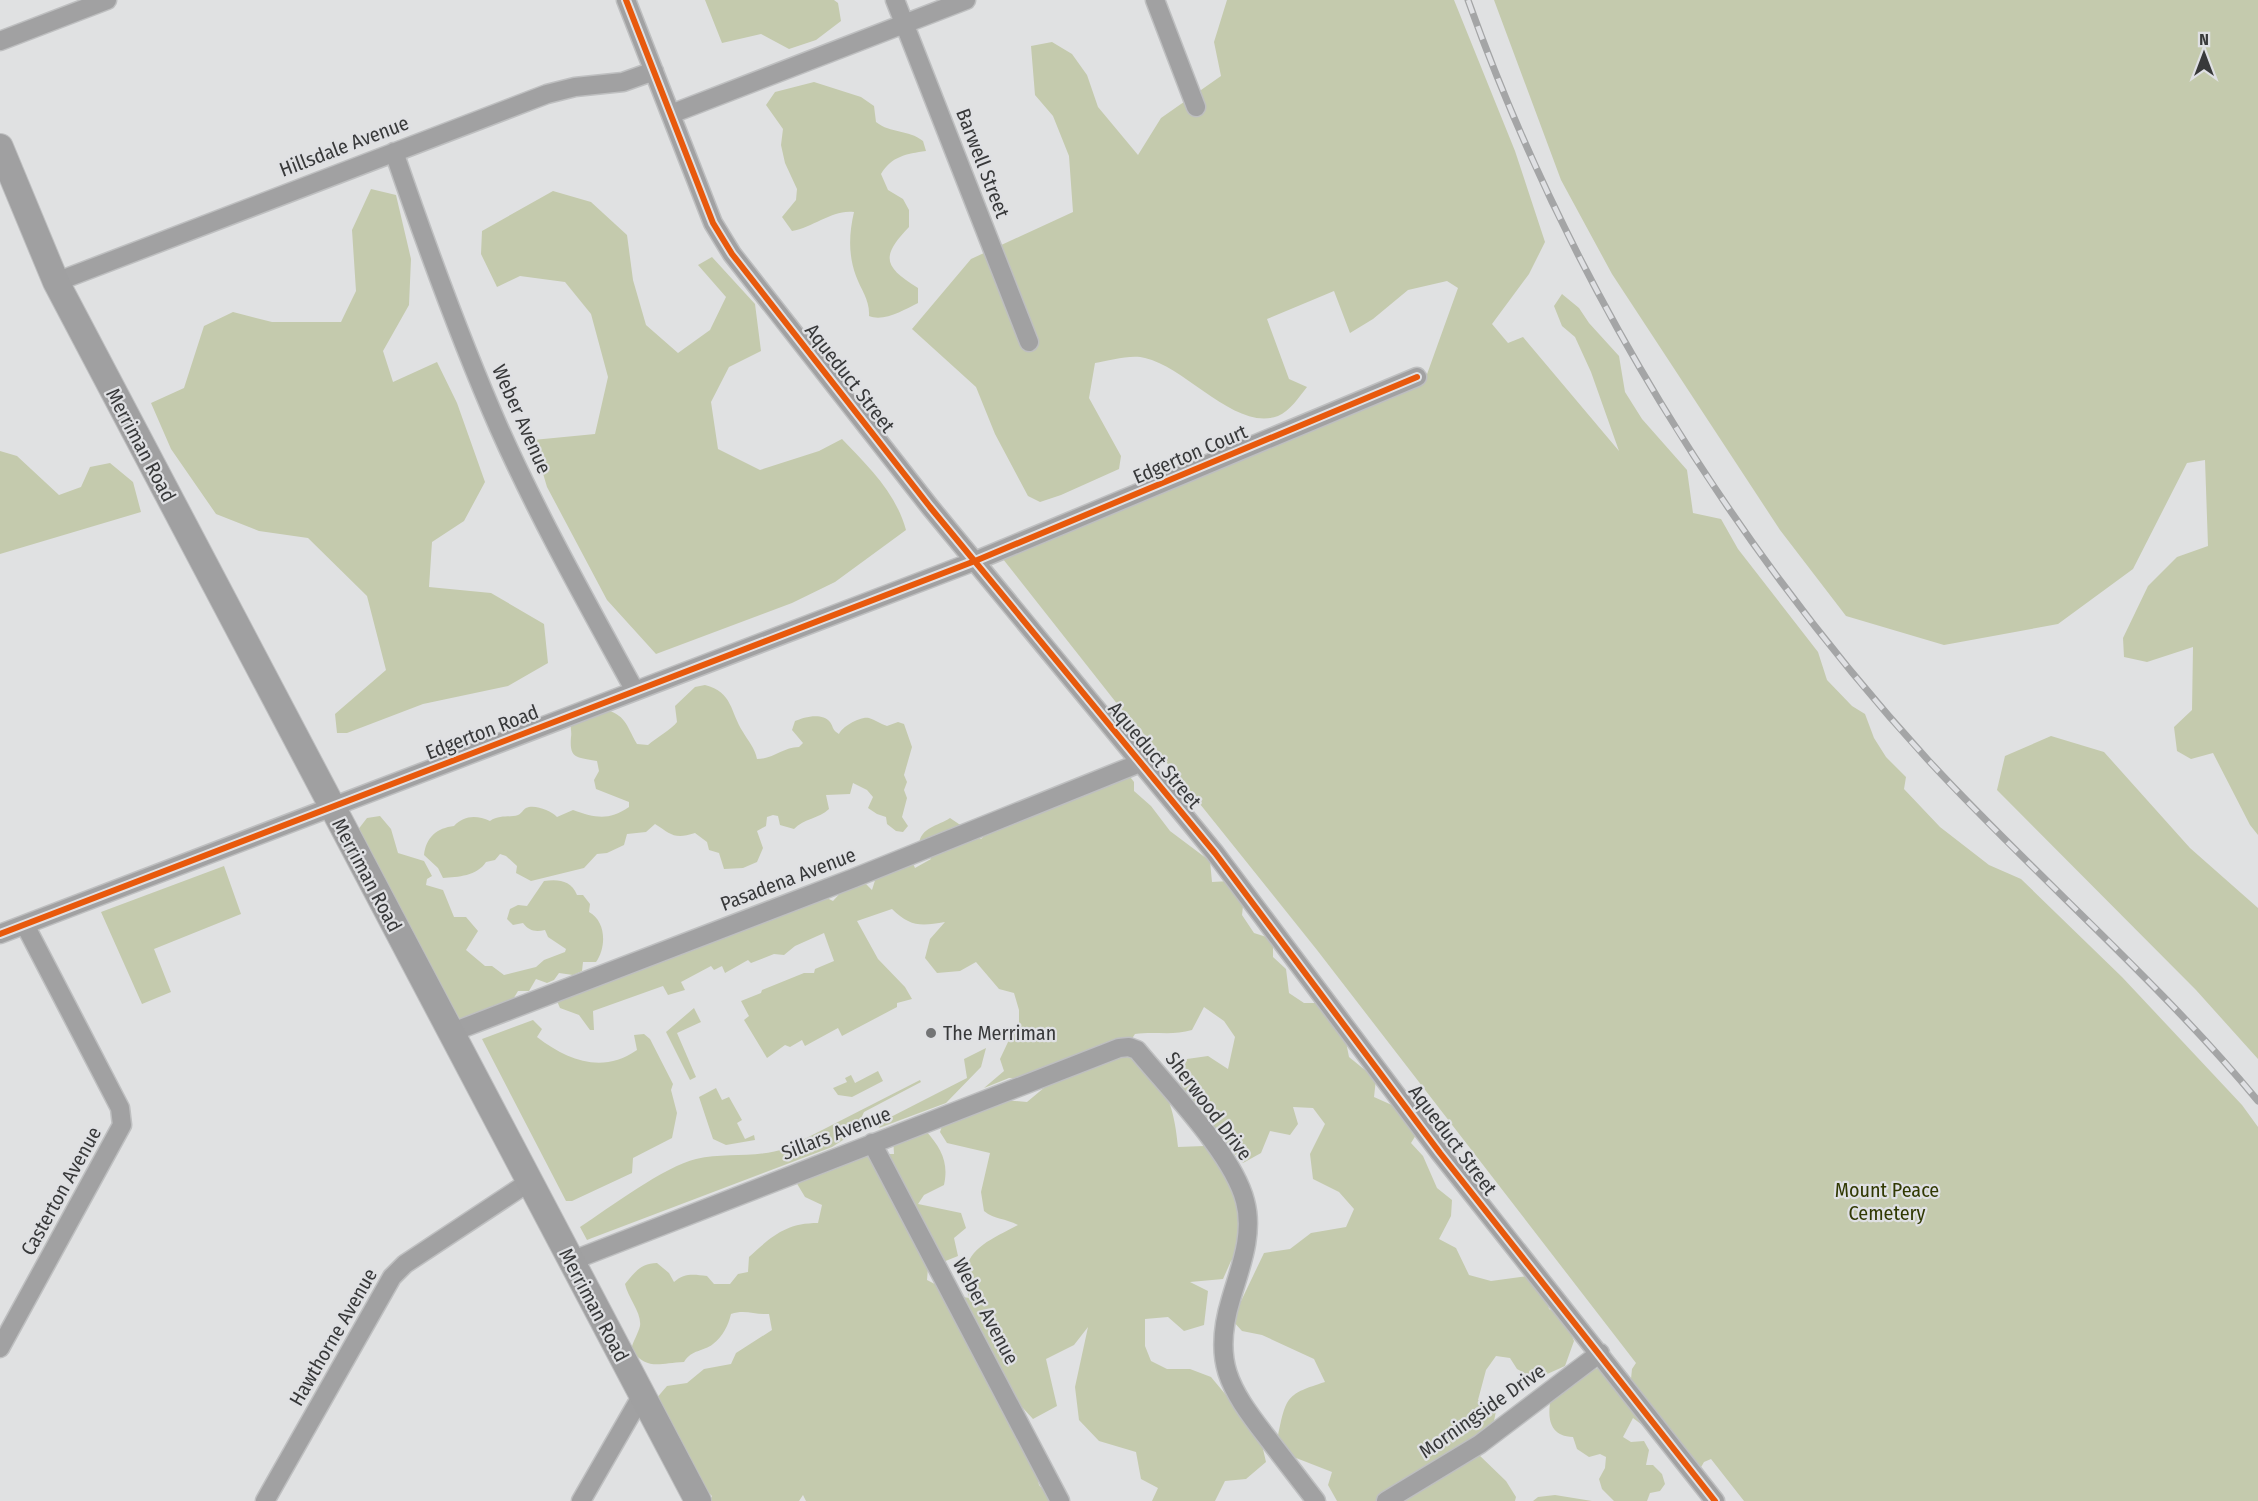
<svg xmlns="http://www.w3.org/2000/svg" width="2258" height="1501" font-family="'Fira Sans Condensed',sans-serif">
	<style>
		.green { fill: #c4caad }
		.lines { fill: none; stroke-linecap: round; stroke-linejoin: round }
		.street-casing { stroke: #bebfc0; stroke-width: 21 }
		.secondary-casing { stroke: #bebfc0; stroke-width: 28 }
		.street { stroke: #a1a1a2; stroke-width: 18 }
		.secondary { stroke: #a0a0a1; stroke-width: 26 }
		.rail-casing { stroke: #a4a5a6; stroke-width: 7 }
		.rail { stroke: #dfe0e3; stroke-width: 4.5; stroke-dasharray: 14; stroke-linecap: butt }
		.cycleway-casing { stroke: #dfe0e3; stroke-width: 10 }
		.cycleway { stroke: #e8590c; stroke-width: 6 }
		.poi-dot { fill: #737475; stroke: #dfe0e3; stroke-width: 2 }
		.labels { text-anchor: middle; stroke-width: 4.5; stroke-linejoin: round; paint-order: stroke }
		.street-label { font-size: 20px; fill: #38393a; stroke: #dfe0e3 }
		.poi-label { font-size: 20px; fill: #38393a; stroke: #dfe0e3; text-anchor: start }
		.park-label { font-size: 20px; fill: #313903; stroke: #dfe0e3 }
	</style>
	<rect width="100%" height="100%" fill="#e0e1e2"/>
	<!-- green -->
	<path class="green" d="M705,0H834L838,3L841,21L816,40L789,49L761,34L722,43Z
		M1227,0H1454L1515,151L1545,242L1529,274L1492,324L1508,343L1523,337L1619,451L1591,372L1575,337L1562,326L1554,306L1562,294L1579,308L1589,323L1619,356L1625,392L1642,419L1687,470L1693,513L1721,519L1738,549L1818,652L1827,680L1852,706L1865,714L1874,738L1886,757L1906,777L1904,789L1940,827L1989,865L2021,879L2122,977L2242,1105L2258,1127V1501H1744L1711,1459L1704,1462L1700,1469L1633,1418L1623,1437L1631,1442L1644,1441L1649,1450L1646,1465H1653L1662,1474L1665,1484L1660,1491L1650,1493L1647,1501H1614L1602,1489L1599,1479L1605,1468L1606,1457L1600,1454L1589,1457L1577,1449L1573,1437C1549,1436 1547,1418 1551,1397L1589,1370L1603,1368L1617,1381L1631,1379L1632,1369L1636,1363L1317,950L1127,713L1122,710L999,554L1426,377L1458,288L1447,281L1408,290L1373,319L1350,333L1334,291L1267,319L1289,379L1307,387C1299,397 1290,411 1278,416C1236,432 1186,367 1145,358C1131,354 1109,361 1095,363L1089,398L1121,456L1119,469L1061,495L1040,502L1028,496L995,434L976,387L912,329L971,259L1073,212L1069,156L1053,116L1035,95L1031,46L1052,42L1072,54L1087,75L1098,107L1138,155L1161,118L1221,76L1214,42Z
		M1494,0H2258V835L2250,825L2213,753L2191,759L2177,751L2174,727L2192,710L2193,647L2147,662L2124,657L2123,638L2148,586L2177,557L2208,546L2205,460L2187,463L2133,569L2058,624L1944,645L1846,616L1780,530L1612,274L1561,180Z
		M814,82L861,97L874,106L876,122C891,134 908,129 923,141L926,151C906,154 892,156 881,174L888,190L903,199L909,210V227C880,257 884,267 918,288V303C904,310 884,322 869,316C870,300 861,290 856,276C848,254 849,234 854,212C833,209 814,227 792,231L782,217L796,200L797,189L785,163L781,145L783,129L766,105L775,92Z
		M371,189L396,195L411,259L409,305L383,351L393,382L437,362L457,403L485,482L464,521L432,542L429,587L491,593L544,624L548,663L508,686L423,704L347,733H337L335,714L386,670L367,596L308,538L259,531L216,514L171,449L151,403L184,388L204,326L233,312L272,322H341L356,291L352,230Z
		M553,191L591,202L627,235L633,280L646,325L678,353L710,330L726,297L698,265L712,257L755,304L761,351L729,367L711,402L718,449L760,470L819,451L842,439C868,466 896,493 906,530L835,582L792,603L656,654L607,600L547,487L533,440L595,434L608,377L591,314L565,282L520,276L497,287L481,254L482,231Z
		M0,451L17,456L59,495L81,487L90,467L110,463L133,482L141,512L0,554Z
		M705,685C733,692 730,712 743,732C748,741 755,748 757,759C774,759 783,747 799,747L803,743L792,730L795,721C804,717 822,712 830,722C834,728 832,730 839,734C842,727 860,716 869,718C875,720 881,724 887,726L898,722L904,724L912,747L904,775L907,782L904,790L907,798L902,817L908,826L903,832L896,831L887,824L886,817L877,814L868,808L873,797L867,790L853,783L850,794L826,795L829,809C819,819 804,818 794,829L780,825L778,816L773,815L767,817L766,826L757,831L763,848L757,862L743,868L724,869L719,853L709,850L707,842L695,833C674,840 671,834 655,824L646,832L627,834L624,845L607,853L597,854L584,868L531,881L516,873L517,866L506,856L500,854L495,860L486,862C477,876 458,877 443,878L438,868L424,855C426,837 437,828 454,826C464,815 477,815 490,821C500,814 510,818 518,815C521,814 523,810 526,808C535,804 551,811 557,817L573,810C596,818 608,821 629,807V802L596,789L594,780L599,771L597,761C578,757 569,760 571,737C572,732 570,728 571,722L602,708C627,716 625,723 637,744L648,745C656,738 672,729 677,722L675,706L695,687Z
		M2051,736L2104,752L2190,848L2258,908V1059L2196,990L1997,790L2005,756Z
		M1127,773L1134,782V791L1151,806L1170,831L1210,861L1212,882L1230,881L1244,897L1242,915L1254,933L1273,939V957L1286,969L1289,993L1304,1003H1323L1345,1037L1349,1057L1376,1079L1374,1097L1394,1106L1416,1135L1411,1143L1423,1156L1437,1188L1452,1200L1451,1216L1439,1239L1456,1248L1469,1275L1491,1281L1527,1276L1545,1291L1549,1309L1565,1319L1574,1341L1565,1366L1536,1379L1517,1369L1510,1358L1496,1356L1486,1370L1478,1400L1496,1411L1493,1426L1477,1453L1506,1481L1516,1497L1515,1501H1337L1328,1485L1332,1472L1291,1456L1278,1436C1286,1396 1287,1394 1325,1382L1314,1359L1262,1335L1242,1331L1232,1320L1264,1253L1290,1249L1311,1233L1346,1227L1354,1209L1339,1192L1313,1179L1310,1154L1325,1124L1313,1108L1293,1107L1298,1124L1290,1135L1270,1131L1261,1153L1243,1163L1182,1095L1180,1078L1187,1059L1208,1056L1228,1069L1235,1037L1224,1021L1204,1007L1192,1030C1172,1036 1155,1031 1135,1034L1125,1049C1134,1063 1149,1069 1159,1083C1172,1100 1176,1126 1178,1147L1204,1146L1232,1159L1251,1239L1231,1261L1223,1279L1190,1282L1208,1291L1204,1325L1184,1331L1168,1317L1145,1319V1346L1151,1361L1167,1369H1190L1211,1377L1231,1401L1244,1422L1260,1436L1266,1462L1246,1479L1225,1481L1215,1501H1152L1158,1488L1141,1479L1136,1452L1099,1441L1079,1420L1075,1387L1088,1327L1074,1345L1046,1359L1057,1406L1033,1419L1010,1394L1001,1409L1013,1420L1034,1460L1039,1485L1053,1501H806L803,1495L799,1501H710L712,1496L698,1482L655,1400L667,1386L687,1383L704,1369L731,1364L736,1353L772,1330L769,1314C755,1315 745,1309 731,1314C728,1326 723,1336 713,1344C703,1352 692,1349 684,1362C659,1363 648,1371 631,1350C633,1341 638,1334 640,1326C642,1313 628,1298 625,1284C635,1272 641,1263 657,1263L669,1273L674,1282C684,1273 693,1274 707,1276L714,1284H730L738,1274L748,1272L749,1257C772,1236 786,1223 818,1223L822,1205L805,1197L796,1182L848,1154H894L893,1136L926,1131C941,1148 949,1162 944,1185L924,1195L918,1204L961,1213L966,1228L954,1238L958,1256L928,1268L927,1280L958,1296L969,1298C955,1253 984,1243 1018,1225C1005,1218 995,1220 984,1211L981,1192L990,1153L947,1143L940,1132L946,1115L1004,1100L1027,1102L1051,1082L1009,1078L984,1088L1004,1071L1000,1059L1008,1042L1019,1028V1010L1014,993L999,989L976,962L960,971L937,973L925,958L930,939L945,922C921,926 910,927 892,909L857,921L878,959L905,987L912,999L897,1003V1007L842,1036L838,1028L805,1046L802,1040L790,1047L785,1045L767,1058L744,1020L749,1016L741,1001L761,993L762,990L804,973H814L815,969L834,961L824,933L795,946L784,955L774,954L751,963L748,960L725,973L722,966L714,970L711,966L681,982L685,990L668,995L663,986L593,1011L594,1030H590L579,1015L560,1008L557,1001L823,896L833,901L844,889L866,884L872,890C880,866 879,856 907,850L915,868L931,859L919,844C921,827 938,826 950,818L981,839L990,831L1003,809L1021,801L1038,809Z
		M380,816L391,829L398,853L424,861L432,876L427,879L426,885L443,890L454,917H466L478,931L466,950L485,966H492L504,975L536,967L544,960L565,952L566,949L548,937L545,930C535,932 529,931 523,923L513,925L507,919L510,909L518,905L527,906L544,881C558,879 571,880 577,895H583L590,904L589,912C607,922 606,948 596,962H583L582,971L573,975L559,973L554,980L547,983L536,979L529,991H518L509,1006L473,1014L464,1020L453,1017L357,831L367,818Z
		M224,866L241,914L154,949L171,992L142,1004L101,912Z
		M694,1008L701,1022L677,1033L696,1077L690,1080L666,1032Z
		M533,1020L542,1029L537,1037C568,1061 603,1074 637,1050L634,1035L644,1034L650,1039L673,1084L671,1090L677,1113L672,1138L633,1158L632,1173L572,1201H566L482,1039Z
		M986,1048L981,1067L946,1103L879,1128L881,1122L967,1078L964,1059Z
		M878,1071L883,1081L852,1097L838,1095L833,1088L847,1082L845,1078L851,1075L855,1083Z
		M920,1080L921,1082L864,1112L854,1133L832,1147L592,1238L587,1240L580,1227C609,1208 665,1166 696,1159C726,1152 754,1159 787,1148Z
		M716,1088L722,1100L729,1097L742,1120L737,1123L745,1139L754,1135L755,1140L726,1145L713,1139L699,1097Z
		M1555,1495L1592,1501H1533L1538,1497Z"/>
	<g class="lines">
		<defs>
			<path id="street" d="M626,0L713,223L732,254L930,507L1215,853L1440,1153L1715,1501
				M895,0L1029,342
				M1155,0L1196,107
				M0,41L107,0
				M671,114L966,0
				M394,152C426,245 460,339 499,428C539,518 588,605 635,691
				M56,282L547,94L575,87L623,82L654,71
				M0,934L975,561L1417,377
				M450,1033L854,878L1140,763
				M872,1143L1060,1501
				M571,1261L1119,1048L1129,1047L1137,1050C1169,1089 1233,1154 1245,1201C1254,1234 1240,1268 1231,1299C1212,1361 1229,1388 1266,1436C1283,1458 1299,1479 1316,1501
				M0,1348L122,1125L120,1108L25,925
				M265,1501L392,1277L405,1264L529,1182
				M581,1501L642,1395
				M1386,1501L1480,1444L1600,1353"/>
			<path id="secondary" d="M0,147L56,282L698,1501"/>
		</defs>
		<!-- street casing -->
		<use href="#street" class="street-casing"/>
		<!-- secondary casing -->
		<use href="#secondary" class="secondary-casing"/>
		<!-- street -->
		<use href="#street" class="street"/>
		<!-- secondary -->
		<use href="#secondary" class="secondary"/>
		<defs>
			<path id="rail" d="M1468,0C1568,279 1728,541 1928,760C2035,876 2157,979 2258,1101"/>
		</defs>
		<!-- rail casing -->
		<use href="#rail" class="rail-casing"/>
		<!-- rail -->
		<use href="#rail" class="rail"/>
		<defs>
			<path id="cycleway" d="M626,0L713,223L732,254L930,507L1215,853L1440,1153L1715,1501
				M0,934L975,561L1417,377"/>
		</defs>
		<!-- cycleway casing -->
		<use href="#cycleway" class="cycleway-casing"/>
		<!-- cycleway -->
		<use href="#cycleway" class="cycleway"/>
	</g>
	<!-- markers -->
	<circle class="poi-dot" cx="931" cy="1033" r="6"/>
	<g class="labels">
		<!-- street labels -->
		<g class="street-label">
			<text transform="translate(344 146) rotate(-21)" y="7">Hillsdale Avenue</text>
			<text transform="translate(983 163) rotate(69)" y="7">Barwell Street</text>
			<text transform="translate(850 378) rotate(52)" y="7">Aqueduct Street</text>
			<text transform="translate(522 419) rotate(66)" y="7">Weber Avenue</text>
			<text transform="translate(141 445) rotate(62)" y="7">Merriman Road</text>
			<text transform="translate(1190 454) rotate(-23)" y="7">Edgerton Court</text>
			<text transform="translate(482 732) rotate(-21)" y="7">Edgerton Road</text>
			<text transform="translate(1155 755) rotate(50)" y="7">Aqueduct Street</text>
			<text transform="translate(367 875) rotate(62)" y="7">Merriman Road</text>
			<text transform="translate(788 879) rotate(-21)" y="7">Pasadena Avenue</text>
			<text transform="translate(1209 1106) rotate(53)" y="7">Sherwood Drive</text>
			<text transform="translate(836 1133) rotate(-21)" y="7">Sillars Avenue</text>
			<text transform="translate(1453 1140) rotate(53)" y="7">Aqueduct Street</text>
			<text transform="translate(61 1191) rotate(-61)" y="7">Casterton Avenue</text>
			<text transform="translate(594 1305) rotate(62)" y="7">Merriman Road</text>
			<text transform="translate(986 1311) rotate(62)" y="7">Weber Avenue</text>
			<text transform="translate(333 1337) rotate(-60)" y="7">Hawthorne Avenue</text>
			<text transform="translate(1482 1411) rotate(-35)" y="7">Morningside Drive</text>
		</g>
		<!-- poi labels -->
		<g class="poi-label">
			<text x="943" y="1040">The Merriman</text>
		</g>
		<!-- park labels -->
		<g class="park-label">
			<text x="1887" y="1197">Mount Peace<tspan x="1887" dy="23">Cemetery</tspan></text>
		</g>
	</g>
	<!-- north arrow -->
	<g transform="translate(2204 54)" stroke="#dfe0e3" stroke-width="4.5" paint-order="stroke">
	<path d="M0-4.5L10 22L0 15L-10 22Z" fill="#38393a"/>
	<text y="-9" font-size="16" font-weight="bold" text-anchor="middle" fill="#38393a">N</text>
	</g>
</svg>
